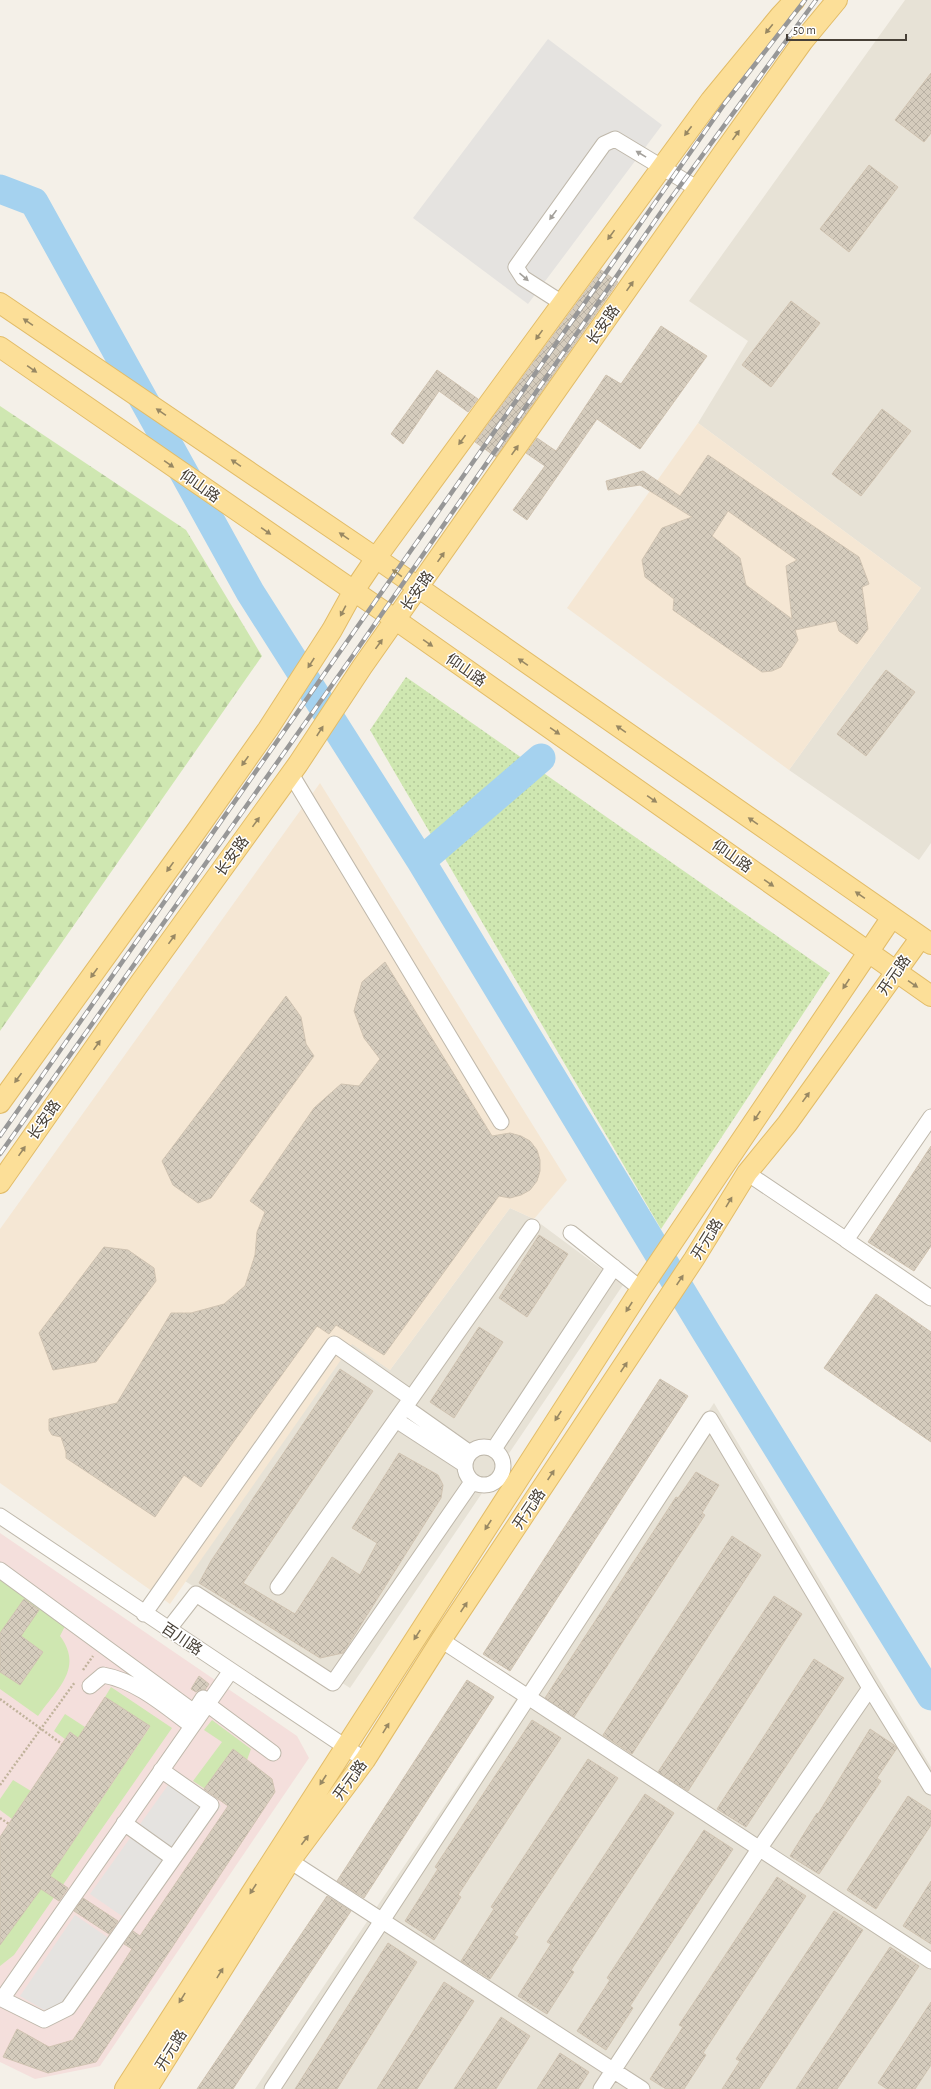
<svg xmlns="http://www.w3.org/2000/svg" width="931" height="2089" font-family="'Alegreya Sans','Noto Sans SC',sans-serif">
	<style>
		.residential { fill: #e7e2d6 }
		.commercial { fill: #f5e7d4 }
		.medical { fill: #f4dfdc }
		.forest { fill: url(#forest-firs) }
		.park { fill: url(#park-dots) }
		.garden { fill: #cfe7b1 }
		.parking { fill: #e5e3e0 }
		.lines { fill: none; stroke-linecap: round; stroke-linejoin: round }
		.river { stroke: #a5d2ef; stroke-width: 29 }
		.building { fill: url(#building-cross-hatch); stroke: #d0c3b1; fill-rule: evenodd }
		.minor-casing { stroke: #bfb8ab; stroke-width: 17 }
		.major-casing { stroke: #e2bc68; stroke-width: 22 }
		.path { stroke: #c1b39c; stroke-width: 2.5; stroke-dasharray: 2 2; stroke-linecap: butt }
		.minor { stroke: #fff; stroke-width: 15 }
		.major { stroke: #fcdf98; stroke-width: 20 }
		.rail-casing { stroke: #979797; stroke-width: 4.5 }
		.rail { stroke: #fff; stroke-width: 3; stroke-dasharray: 9; stroke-linecap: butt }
		.oneway { fill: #988863 }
		.oneway2 { fill: #a3a09b }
		.labels { text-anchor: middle; stroke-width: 3; stroke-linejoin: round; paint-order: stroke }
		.street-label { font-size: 15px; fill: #474037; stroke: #fff }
	</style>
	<defs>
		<pattern id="forest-firs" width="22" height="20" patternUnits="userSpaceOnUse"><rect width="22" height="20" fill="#cfe7b1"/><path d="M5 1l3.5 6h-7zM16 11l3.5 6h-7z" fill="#b3c799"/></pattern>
		<pattern id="park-dots" width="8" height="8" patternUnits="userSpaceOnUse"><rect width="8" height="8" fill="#cfe7b1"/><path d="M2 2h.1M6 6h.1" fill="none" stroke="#b3c799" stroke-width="1.8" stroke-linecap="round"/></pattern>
		<pattern id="building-cross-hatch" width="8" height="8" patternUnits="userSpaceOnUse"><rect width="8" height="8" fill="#d5ccbd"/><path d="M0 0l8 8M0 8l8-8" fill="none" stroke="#b8b0a3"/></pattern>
	</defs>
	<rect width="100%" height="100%" fill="#f4f0e8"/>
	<!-- residential -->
	<path class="residential" d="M905,0H931V843L919,860L789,770L921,588L698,423L748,341L689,301Z
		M510,1208L534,1219L623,1285L350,1688L185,1581L352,1343L390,1370Z
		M714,1403L931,1767V2089H255Z"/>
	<!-- commercial -->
	<path class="commercial" d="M698,423L921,588L789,770L567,608Z
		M320,783L567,1180L534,1219L510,1208L390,1370L352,1344L170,1604L0,1483V1229Z"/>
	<!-- medical -->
	<path class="medical" d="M0,1533L297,1736L309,1758L100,2066L35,2079L0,2062Z"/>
	<!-- forest -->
	<path class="forest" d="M0,406L186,530L262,656L0,1031Z"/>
	<!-- park -->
	<path class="park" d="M406,677L830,973L661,1229L370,730Z"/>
	<!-- garden -->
	<path class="garden" d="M0,1579L65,1626L60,1636C84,1668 57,1689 38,1716L0,1689Z
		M111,1687L172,1728L14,1955L0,1966V1944L54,1870L150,1727L105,1697Z
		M65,1714L85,1727L78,1738L70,1732L65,1739L54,1731Z
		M212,1720L251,1749L247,1760L205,1789L193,1781L222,1742L204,1730Z
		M13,1780L31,1791L12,1819L0,1810V1799Z"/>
	<!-- parking -->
	<path class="parking" d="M548,39L662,125L528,304L413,218Z
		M176,1774L221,1806L135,1925L90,1894Z
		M75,1915L110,1939L64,2004L44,2010L20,1996Z"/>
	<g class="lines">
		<!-- river -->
		<path class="river" d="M0,189L34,202L250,592L421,861L706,1332L931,1696
			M421,861L541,758"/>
	</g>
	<!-- building -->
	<path class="building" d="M931,73V133L924,142L895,120Z
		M869,165L898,187L849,252L820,229Z
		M601,270L618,282L496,457L475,442Z
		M791,301L820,323L771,387L742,365Z
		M661,326L707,356L640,449L597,419L527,520L513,510L545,466L526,453L537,438L556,451L606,375L621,384Z
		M437,370L478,399L468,412L439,391L403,444L391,434Z
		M882,409L911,431L861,496L832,474Z
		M708,455L859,557L869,584L862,587L868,629L857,644L839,631L836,621L795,630L798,640L781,667L772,671L762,672L673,610L674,599L645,577L642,560L662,528L692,517L640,485L608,490L606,481L643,471L680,496ZM728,511L797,560L786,566L792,619L746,585L740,558L712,536Z
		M886,670L915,692L866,756L837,734Z
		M385,962L492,1136L510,1133L521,1136L530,1141L537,1150L540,1160V1171L537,1181L530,1190L521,1195L510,1198L499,1196L384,1355L336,1325L329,1334L317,1326L201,1487L184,1475L155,1517L66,1458V1452L61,1437L52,1435L49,1430V1419L117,1403L171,1313H191L224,1304L245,1286L255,1255L257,1232L265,1212L250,1201L314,1108L341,1084L359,1086L380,1059L364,1038L354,1011L362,982Z
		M286,996L301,1017L306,1044L314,1056L211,1198L198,1203L173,1185L162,1161Z
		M931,1146V1246L914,1271L868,1242Z
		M539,1235L568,1254L527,1317L499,1298Z
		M104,1247L128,1250L154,1268L156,1281L96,1362L53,1370L39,1333Z
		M876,1294L931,1332V1442L824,1368Z
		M479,1327L503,1342L454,1418L430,1402Z
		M340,1369L373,1391L243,1583L295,1614L332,1557L360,1575L377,1543L352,1528L399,1453L438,1475L443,1485L441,1498L343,1653L320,1658L199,1583L211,1561Z
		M660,1379L688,1396L510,1671L483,1654Z
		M696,1472L719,1485L702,1513L705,1515L574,1717L545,1698L676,1497L678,1498Z
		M732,1536L761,1555L632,1754L603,1735Z
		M774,1596L802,1614L688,1791L658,1772Z
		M24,1599L39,1610L21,1636L43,1652L20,1685L0,1672V1633Z
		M814,1659L844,1678L746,1827L717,1809Z
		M199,1676L209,1684L205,1690H199L196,1692L191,1689Z
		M467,1680L494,1697L364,1898L361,1896L337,1881Z
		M105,1697L150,1726L50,1876L68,1888L59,1901L41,1889L0,1945V1837L70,1732L78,1738Z
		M532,1720L561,1738L458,1895L461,1897L434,1940L405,1921L438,1869L435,1867Z
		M870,1729L894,1745L897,1748L877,1778L881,1781L819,1874L790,1856L817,1813L818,1814Z
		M233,1749L272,1779L275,1792L96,2062L48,2073L3,2057L17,2029L49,2047L73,2040L132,1949L124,1944L133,1931L140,1936L228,1806L204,1789Z
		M588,1759L618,1778L514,1935L518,1937L490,1979L461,1961L494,1909L491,1907Z
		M645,1794L674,1813L571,1970L574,1972L547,2014L518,1996L551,1944L547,1942Z
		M908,1796L931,1811V1825L876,1909L847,1890Z
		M704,1830L733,1849L630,2006L633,2008L606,2050L577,2031L610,1980L607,1978Z
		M777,1877L806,1896L703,2053L706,2055L684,2089H666L650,2079L683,2027L679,2025Z
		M931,1881V1944L903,1926Z
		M327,1896L351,1911L233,2089H197Z
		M83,1898L118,1921L109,1934L74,1911Z
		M834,1911L863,1930L759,2089H722L740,2061L736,2059Z
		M388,1943L417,1962L337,2089H295Z
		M890,1947L919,1966L892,2008L837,2089H796Z
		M444,1982L474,2001L417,2089H377Z
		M931,2002V2065L915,2089H887L878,2083Z
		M501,2017L530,2036L503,2078L496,2089H454Z
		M560,2053L589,2072L578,2089H537Z"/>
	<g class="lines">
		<defs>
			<path id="minor" d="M562,303L523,278L516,267L604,144L615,139L698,189
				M291,774L501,1122
				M931,1117L846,1240L931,1298
				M747,1173L851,1243
				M571,1233L641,1289
				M405,1407L470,1453
				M396,1420L465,1465
				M465 1466a19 19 0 1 1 38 0a19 19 0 1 1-38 0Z
				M494,1449L614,1267
				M0,1516L365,1760
				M0,1570L194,1712L203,1698
				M278,1587L532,1227
				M144,1614L334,1344L411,1398
				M168,1630L196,1594L333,1683L472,1482
				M441,1640L931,1961
				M90,1686L103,1675C137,1681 165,1706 192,1726
				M207,1704L273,1753
				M124,1823L173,1858
				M290,1861L642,2089
				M0,1997L2,1999L230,1672
				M2,1999L44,2020L68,2008L211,1805L161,1770
				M272,2089L710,1419L870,1688L931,1787
				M601,2089L759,1849L870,1688"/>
			<path id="major" d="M0,303L376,558L931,944
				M0,347L396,620L931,996
				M0,1103L197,830L268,729L332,630L353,592L376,558L711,100L780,16L795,0
				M0,1183L137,987L298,764L362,667L723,153L803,41L837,0
				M125,2089L641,1289L892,917
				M147,2089L290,1861L365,1760L441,1640L694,1259L747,1173L787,1124L921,937"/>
		</defs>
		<!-- minor casing -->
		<use href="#minor" class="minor-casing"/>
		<!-- major casing -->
		<use href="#major" class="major-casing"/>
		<!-- path -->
		<path class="path" d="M83,1670L93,1656
			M0,1699L62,1744
			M0,1785L75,1682
			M0,1818L9,1824"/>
		<!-- minor -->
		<use href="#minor" class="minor"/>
		<!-- major -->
		<use href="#major" class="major"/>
		<defs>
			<path id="rail" d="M0,1136L725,103L805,0
				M0,1154L354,654L666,205L816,0"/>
		</defs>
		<!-- rail casing -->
		<use href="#rail" class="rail-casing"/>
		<!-- rail -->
		<use href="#rail" class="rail"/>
	</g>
	<!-- one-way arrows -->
	<defs><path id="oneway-solid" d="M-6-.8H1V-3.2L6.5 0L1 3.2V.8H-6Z"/></defs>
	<g class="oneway">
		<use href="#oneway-solid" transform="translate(769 29) rotate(129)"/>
		<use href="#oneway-solid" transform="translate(688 131) rotate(127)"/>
		<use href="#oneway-solid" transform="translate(736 135) rotate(-54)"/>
		<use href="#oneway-solid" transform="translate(611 235) rotate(126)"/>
		<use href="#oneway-solid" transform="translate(630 286) rotate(-55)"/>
		<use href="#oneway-solid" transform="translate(28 322) rotate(-146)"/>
		<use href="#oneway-solid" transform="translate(539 335) rotate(126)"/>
		<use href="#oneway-solid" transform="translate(32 369) rotate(35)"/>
		<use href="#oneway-solid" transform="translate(161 412) rotate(-146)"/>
		<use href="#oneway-solid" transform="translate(462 440) rotate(126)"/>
		<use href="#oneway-solid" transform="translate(515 450) rotate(-55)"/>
		<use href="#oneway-solid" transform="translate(236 463) rotate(-146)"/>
		<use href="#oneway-solid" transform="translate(169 464) rotate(35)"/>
		<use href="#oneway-solid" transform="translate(266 531) rotate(35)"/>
		<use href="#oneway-solid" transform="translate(344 536) rotate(-146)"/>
		<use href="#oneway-solid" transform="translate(441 557) rotate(-55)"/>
		<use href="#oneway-solid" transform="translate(397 573) rotate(-144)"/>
		<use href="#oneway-solid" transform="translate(343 611) rotate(118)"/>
		<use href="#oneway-solid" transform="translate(428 643) rotate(35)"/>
		<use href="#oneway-solid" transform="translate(379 644) rotate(-54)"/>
		<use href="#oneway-solid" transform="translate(523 662) rotate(-145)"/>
		<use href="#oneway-solid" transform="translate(311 663) rotate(123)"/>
		<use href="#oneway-solid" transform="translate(621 729) rotate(-145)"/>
		<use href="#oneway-solid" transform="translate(320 731) rotate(-57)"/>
		<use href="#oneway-solid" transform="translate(555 731) rotate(35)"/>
		<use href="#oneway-solid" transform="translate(245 761) rotate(125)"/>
		<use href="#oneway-solid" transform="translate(652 799) rotate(35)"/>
		<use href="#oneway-solid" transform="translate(753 821) rotate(-145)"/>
		<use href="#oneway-solid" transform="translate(256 822) rotate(-54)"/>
		<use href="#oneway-solid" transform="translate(170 867) rotate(126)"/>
		<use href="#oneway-solid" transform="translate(769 883) rotate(35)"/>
		<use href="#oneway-solid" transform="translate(860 895) rotate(-145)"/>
		<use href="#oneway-solid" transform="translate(172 939) rotate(-54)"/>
		<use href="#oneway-solid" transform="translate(94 973) rotate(126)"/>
		<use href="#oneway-solid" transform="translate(846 984) rotate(124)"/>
		<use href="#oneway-solid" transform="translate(913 984) rotate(34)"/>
		<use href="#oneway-solid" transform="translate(97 1045) rotate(-55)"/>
		<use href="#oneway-solid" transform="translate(18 1078) rotate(126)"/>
		<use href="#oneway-solid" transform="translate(806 1097) rotate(-54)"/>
		<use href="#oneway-solid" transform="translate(757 1116) rotate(124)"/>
		<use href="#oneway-solid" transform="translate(22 1151) rotate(-55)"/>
		<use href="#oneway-solid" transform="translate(729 1202) rotate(-59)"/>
		<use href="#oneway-solid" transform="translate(680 1280) rotate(-56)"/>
		<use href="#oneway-solid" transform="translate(629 1307) rotate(123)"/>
		<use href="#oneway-solid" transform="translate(624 1367) rotate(-56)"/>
		<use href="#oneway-solid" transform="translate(558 1416) rotate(123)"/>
		<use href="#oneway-solid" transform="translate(551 1475) rotate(-56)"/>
		<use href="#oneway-solid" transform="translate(488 1525) rotate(123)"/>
		<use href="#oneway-solid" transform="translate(464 1607) rotate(-56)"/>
		<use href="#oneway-solid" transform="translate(417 1635) rotate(123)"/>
		<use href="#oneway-solid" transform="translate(386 1728) rotate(-58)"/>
		<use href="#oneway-solid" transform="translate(323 1780) rotate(123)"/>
		<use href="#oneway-solid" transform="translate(305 1840) rotate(-53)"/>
		<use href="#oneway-solid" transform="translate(253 1889) rotate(123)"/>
		<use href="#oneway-solid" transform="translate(220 1973) rotate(-58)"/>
		<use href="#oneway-solid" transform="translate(182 1998) rotate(122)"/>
	</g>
	<g class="oneway2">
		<use href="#oneway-solid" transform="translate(641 154) rotate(-149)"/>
		<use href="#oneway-solid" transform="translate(553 215) rotate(126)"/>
		<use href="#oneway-solid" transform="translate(524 277) rotate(41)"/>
	</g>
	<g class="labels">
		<!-- street labels -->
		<g class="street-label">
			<text transform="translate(603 325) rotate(-55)" y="5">长安路</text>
			<text transform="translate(200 486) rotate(35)" y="5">仰山路</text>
			<text transform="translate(417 591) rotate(-55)" y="5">长安路</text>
			<text transform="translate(466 670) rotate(35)" y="5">仰山路</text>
			<text transform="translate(232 856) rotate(-54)" y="5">长安路</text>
			<text transform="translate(732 856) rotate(35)" y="5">仰山路</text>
			<text transform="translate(894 975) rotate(-55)" y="5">开元路</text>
			<text transform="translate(44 1120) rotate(-55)" y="5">长安路</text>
			<text transform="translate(707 1239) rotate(-58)" y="5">开元路</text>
			<text transform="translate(529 1509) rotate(-56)" y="5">开元路</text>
			<text transform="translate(182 1639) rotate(34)" y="5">百川路</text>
			<text transform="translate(350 1780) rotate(-54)" y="5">开元路</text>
			<text transform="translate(171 2050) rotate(-58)" y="5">开元路</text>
		</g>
	</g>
	<!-- scale -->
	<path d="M787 34v6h119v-6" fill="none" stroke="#474037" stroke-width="2"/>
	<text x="793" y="34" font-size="12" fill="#474037" stroke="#ffffff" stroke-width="3" paint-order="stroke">50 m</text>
</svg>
